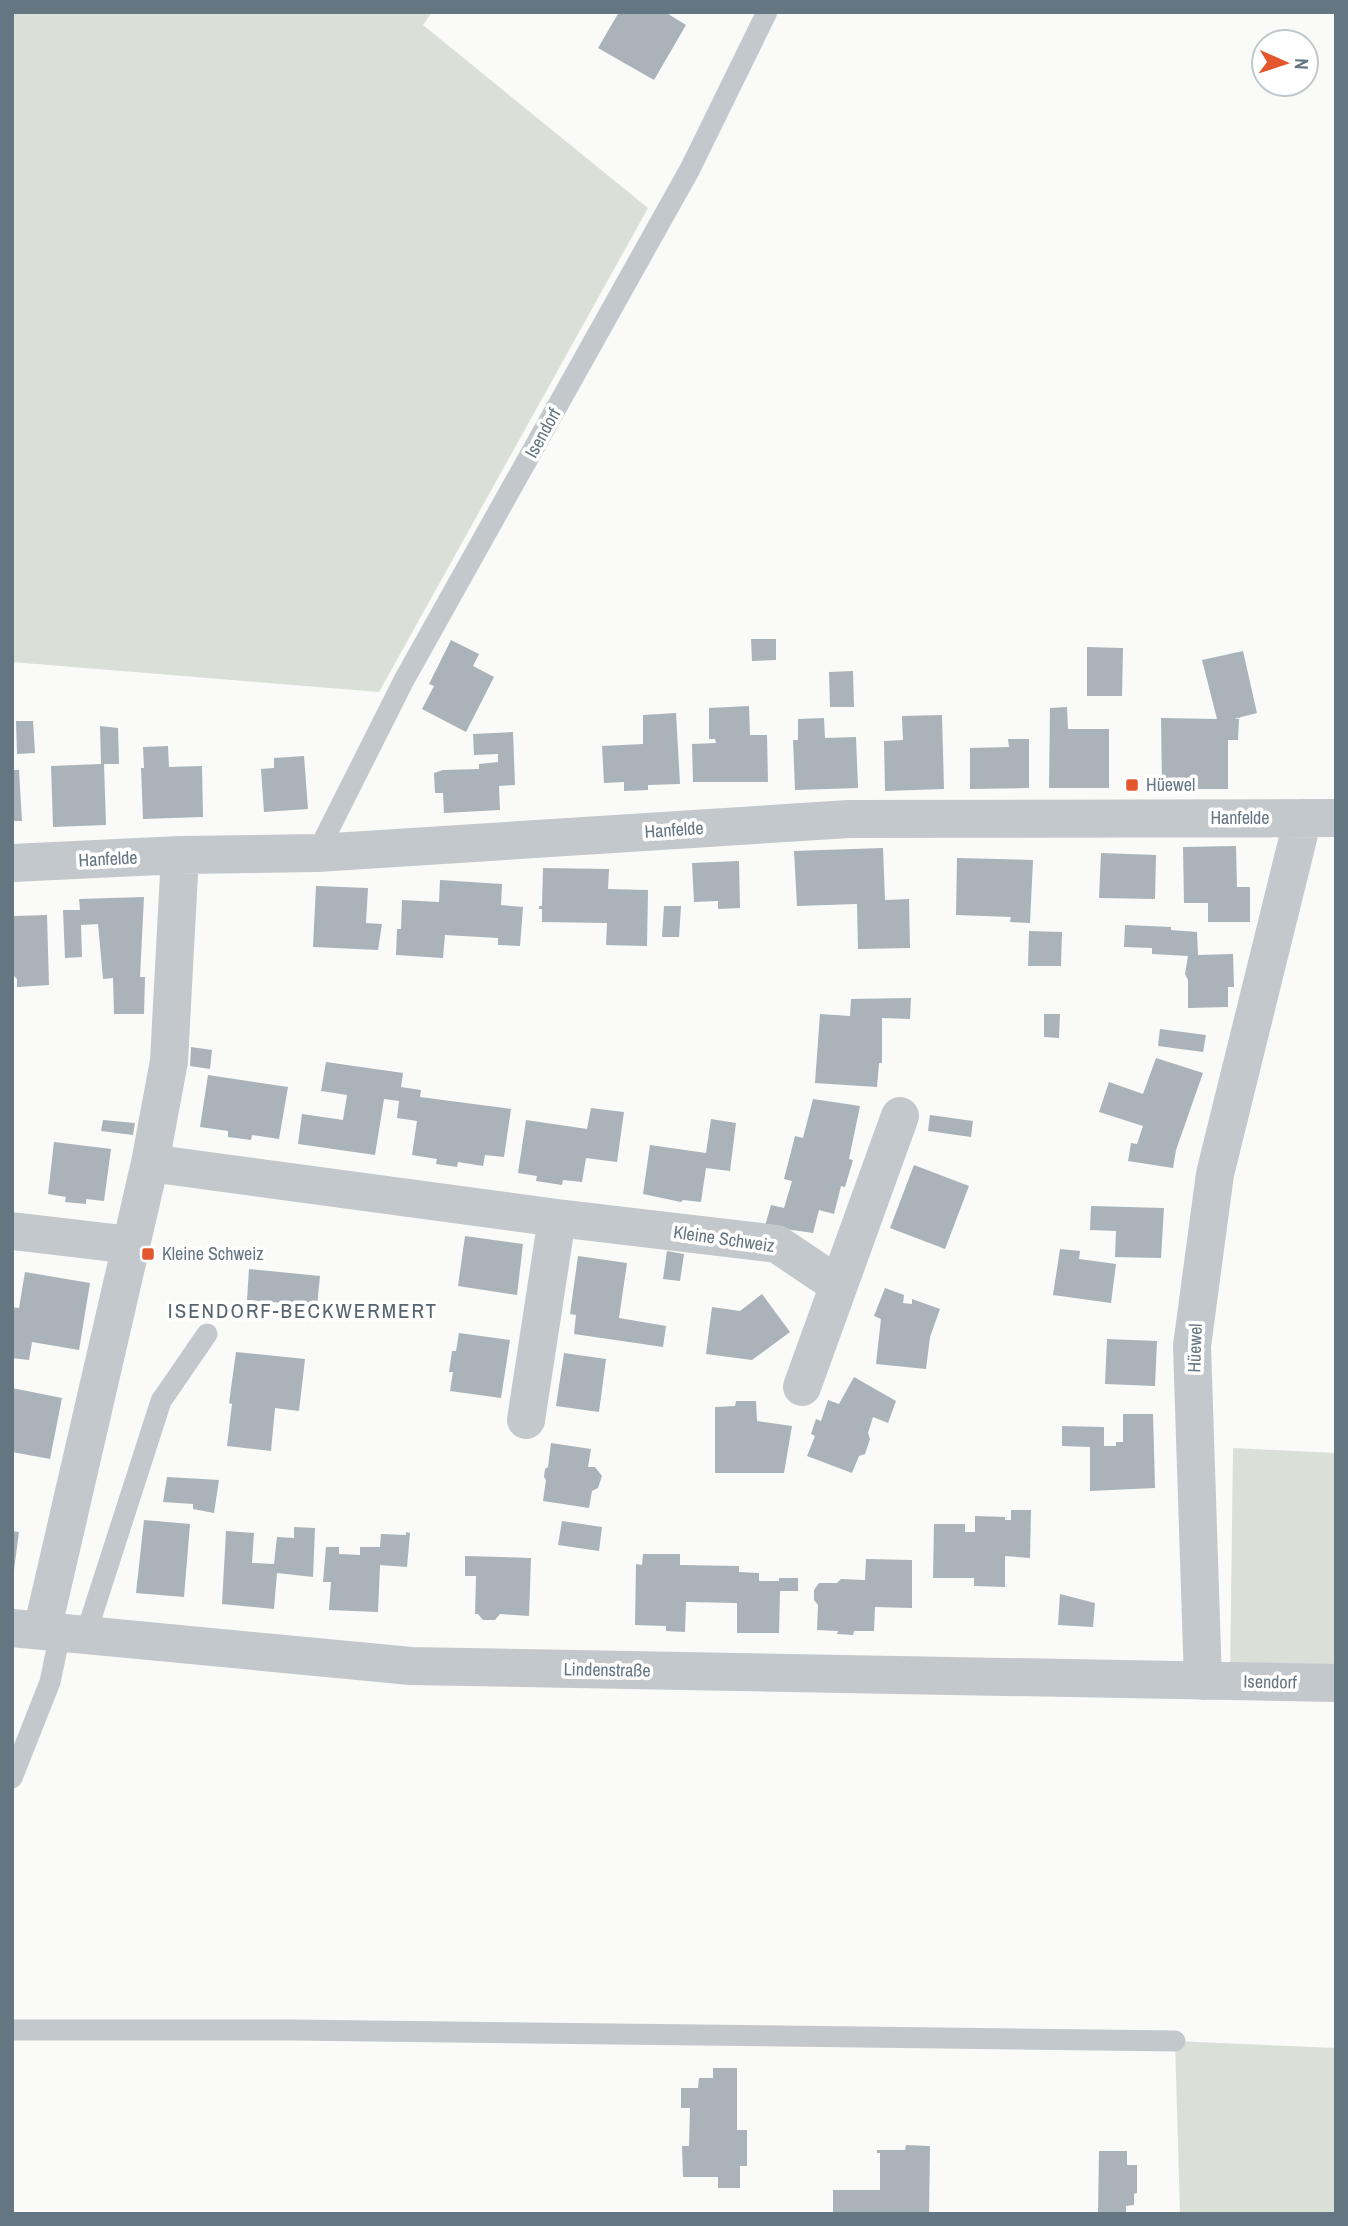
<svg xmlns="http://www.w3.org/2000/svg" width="1348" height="2226" font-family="'Archivo Narrow',sans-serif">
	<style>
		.green { fill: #dadfd7 }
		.building { fill: #aab3b9 }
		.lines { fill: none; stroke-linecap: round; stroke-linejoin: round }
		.lane { stroke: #c3c8cc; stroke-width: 21 }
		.street { stroke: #c3c8cc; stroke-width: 38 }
		.poi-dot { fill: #e4572e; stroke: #fff; stroke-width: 2.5 }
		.labels { text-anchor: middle; stroke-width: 7; stroke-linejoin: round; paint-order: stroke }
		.street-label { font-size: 18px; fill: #657683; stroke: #fff }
		.poi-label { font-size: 18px; fill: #657683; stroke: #fff; text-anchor: start }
		.quarter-label { font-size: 21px; letter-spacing: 2px; fill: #57646e; stroke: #fff }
	</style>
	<rect width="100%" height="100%" fill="#fafaf8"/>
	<!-- green -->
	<path class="green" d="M12,12H432L423,25L648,208L379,692L12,662Z
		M1233,1448L1336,1453V1683L1230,1681Z
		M1175,2041L1336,2048V2214H1180Z"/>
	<!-- building -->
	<path class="building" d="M619,12H665L686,25L654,80L598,48Z
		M751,639H776V660L752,661Z
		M451,640L479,654L473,666L494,677L466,732L422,709L434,686L429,684Z
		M1087,647L1123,648L1122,696H1087Z
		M1243,651L1257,713L1234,719H1239L1238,740H1228V789H1162L1161,718L1217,719L1202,660Z
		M853,671L854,707H830L829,672Z
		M749,706L750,735H767L768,782H693L692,744L716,743L715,739H709V708Z
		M1067,707L1068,729H1109V788H1049L1050,708Z
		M676,713L680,784L648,785V790L624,791V782L604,783L602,746L643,744V715Z
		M942,715L944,789L885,791L884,741L903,740L902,716Z
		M824,718L825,738L856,737L858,788L795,790L793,740H798V719Z
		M16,721H33L35,753L17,754Z
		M100,726L118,728L119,764H104L106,825L53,827L51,766L101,764Z
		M513,732L515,785L499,786L500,810L444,813L443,793H435L434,773L443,770L479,769V764L498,762V754L474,755L473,734Z
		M1008,739H1029V788L970,789V748L1009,747Z
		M168,746L169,767L202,766L203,817L143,819L141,768H144L143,747Z
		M304,756L308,809L264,812L261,769L274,768V758Z
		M12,770H19L22,821H12Z
		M1236,846L1237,887H1250V922H1208V903H1184L1183,847Z
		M883,848L885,900L909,899L910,948L858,949L857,904L797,906L794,851Z
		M1101,853L1156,855L1155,899L1099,898Z
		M957,858L1033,860L1030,923L1010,922L1011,917L956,915Z
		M739,861L740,908L718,909V901L694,902L692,863Z
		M543,868L609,869L608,889L648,890L647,946L606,945L607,923L542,922V909H539V906H542Z
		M440,880L502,884L501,905L523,907L520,946L498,945V938L445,935L443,958L396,955L397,929H401L402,900L439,902Z
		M316,886L368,888L366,923L382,924L378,950L313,947Z
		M144,897L140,977H145L144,1014H114L113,978L103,979L98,924L81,925L82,957L65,958L63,910H80L79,899Z
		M664,906H681L679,937H662Z
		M47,915L49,985L17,987V979L12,974L14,916Z
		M1125,925L1171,927V930L1197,932L1198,955L1233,954L1234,987H1228V1007L1188,1008V980L1185,974L1188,956L1152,954V948L1124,947Z
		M1029,931L1062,932L1061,966H1028Z
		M911,998L910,1019L882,1018V1063H879L877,1087L815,1083L820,1014L850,1016L851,999Z
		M1044,1014H1060L1059,1038L1044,1037Z
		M1160,1029L1206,1035L1203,1052L1158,1046Z
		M191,1047L212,1050L210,1069L190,1066Z
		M1156,1058L1203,1073L1176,1150L1173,1168L1128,1161L1131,1143L1137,1144L1143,1126L1099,1112L1109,1082L1143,1094Z
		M326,1062L403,1073L401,1087L421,1090L420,1097L511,1109L504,1157L485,1155L483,1166L458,1162L457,1167L436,1164L437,1159L412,1155L417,1121L397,1118L399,1101L384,1099L375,1155L298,1144L302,1114L343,1120L347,1095L321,1091Z
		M208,1075L288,1087L279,1139L252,1135L251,1140L228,1137V1131L200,1127Z
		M813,1099L860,1106L849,1159L853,1160L845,1187L841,1186L834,1214L819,1210L813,1233L765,1226L771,1205L784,1208L792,1181L784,1179L795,1136L803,1138Z
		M591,1108L624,1112L617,1162L586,1158L582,1182L563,1180L562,1185L536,1181L537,1176L518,1173L526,1120L587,1129Z
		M930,1115L973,1121L971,1137L928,1131Z
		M711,1119L736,1123L730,1171L706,1168L701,1202L683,1200L681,1202L643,1194L650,1145L706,1153Z
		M103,1120L135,1123L133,1135L101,1131Z
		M54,1142L111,1149L104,1201L86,1199V1204L65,1202L66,1197L48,1194Z
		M914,1165L969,1186L945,1249L890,1228Z
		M1091,1206L1164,1208L1161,1258L1115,1257L1116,1231L1090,1230Z
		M465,1236L523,1244L517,1295L458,1286Z
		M1060,1249L1080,1251L1079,1259L1116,1264L1111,1303L1053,1295Z
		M667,1251L684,1254L680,1281L663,1279Z
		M578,1256L627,1263L619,1318L666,1326L663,1347L574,1334L576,1315L570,1314Z
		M249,1269L320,1276L316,1316L295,1315V1304L247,1300Z
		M25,1272L90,1283L79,1350L32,1342L29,1360L12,1358V1307L19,1308Z
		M885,1288L904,1295L903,1303L912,1304V1299L940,1309L930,1337L926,1369L876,1364L881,1319L874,1316Z
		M762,1294L790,1332L752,1360L706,1354L712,1307L740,1311Z
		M459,1333L510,1340L501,1398L450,1391L453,1372H449L452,1351H456Z
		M1107,1339L1157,1341L1155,1386L1105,1384Z
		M236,1352L305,1359L299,1411L275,1408L271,1451L227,1446L232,1404L229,1403Z
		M564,1353L606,1359L599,1412L556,1406Z
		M854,1377L896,1401L888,1423L873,1417L868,1433L870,1439L865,1454L859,1456L852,1473L807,1456L815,1436L811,1434L816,1419L821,1421L828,1400L839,1404Z
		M12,1388L62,1398L50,1459L12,1452Z
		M736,1401H756L757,1421L792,1426L784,1473H715V1407L735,1406Z
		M1123,1414H1153L1155,1488L1090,1491V1447L1062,1446V1426L1104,1427V1446H1116V1442H1123Z
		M551,1443L591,1449L588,1467H595L602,1476L598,1488L592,1491L589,1508L543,1501L546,1480L544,1477L545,1469L548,1467Z
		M167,1477L219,1480L214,1513L193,1509V1504L163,1502Z
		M1011,1510H1031L1030,1558L1005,1556V1587L974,1586V1578H933L934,1524H965V1532H975V1516L1005,1517V1520H1011Z
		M144,1520L190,1524L184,1597L136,1593Z
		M562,1521L602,1527L599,1551L558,1545Z
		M294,1527L315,1528L313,1577L277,1573L274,1609L222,1604L226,1531L254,1533L252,1563L274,1564L277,1537L294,1538Z
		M12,1531L19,1532L14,1570H12Z
		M406,1532L410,1533L407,1567L380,1565L378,1612L329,1610L331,1582H323L326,1547H339V1554L360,1555V1547H380L381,1534L406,1535Z
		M643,1554H680V1565L739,1566V1572L759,1573V1581H779V1578H798V1591H780L779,1633H737V1603L686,1602L685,1632L666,1631V1626L635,1625L636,1564L642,1565Z
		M465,1556L531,1558L529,1616L500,1614L495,1620H483L478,1614H475L476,1576H465Z
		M866,1559L912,1560V1608L875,1607L874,1631H854L853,1635L837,1634L838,1631L817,1630L818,1605L814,1600V1590L819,1583H837L841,1579L865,1580Z
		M1060,1594L1095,1603L1093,1627L1058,1625Z
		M713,2068H737V2130H747V2166H740V2188H718V2177H683L682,2146H689L690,2108H681V2088H698L699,2078H713Z
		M906,2145L930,2146L929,2214H833V2190H880V2153H877V2150H905Z
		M1099,2151H1127V2165H1137V2193L1134,2194V2205L1126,2206V2214H1098Z"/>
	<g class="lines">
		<!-- lane -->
		<path class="lane" d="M317,853L404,680L690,169L767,12
			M85,1637L161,1401L207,1334
			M12,1778L50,1682L60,1634
			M12,2030H294L1175,2041"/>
		<!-- street -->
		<path class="street" d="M12,863L180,855L317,853L849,819L1336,818
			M150,1163L557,1218L777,1244L838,1285
			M12,1231L131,1245
			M802,1387L900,1116
			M526,1420L557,1218
			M12,1628L411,1666L1336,1683
			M42,1631L150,1163L169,1061L180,855
			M1203,1681L1192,1346L1215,1174L1303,818"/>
	</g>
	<!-- markers -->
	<g class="poi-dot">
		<rect x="1125" y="778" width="14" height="14" rx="3.5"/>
		<rect x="141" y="1247" width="14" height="14" rx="3.5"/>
	</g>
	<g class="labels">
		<!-- street labels -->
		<g class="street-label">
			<text transform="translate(543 433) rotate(-61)" y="6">Isendorf</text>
			<text x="1240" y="824">Hanfelde</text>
			<text transform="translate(674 830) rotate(-4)" y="6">Hanfelde</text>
			<text transform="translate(108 859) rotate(-3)" y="6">Hanfelde</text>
			<text transform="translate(724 1239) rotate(8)" y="6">Kleine Schweiz</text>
			<text transform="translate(1195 1348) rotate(-88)" y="6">Hüewel</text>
			<text transform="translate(607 1670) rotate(1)" y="6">Lindenstraße</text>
			<text transform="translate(1270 1682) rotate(1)" y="6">Isendorf</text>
		</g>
		<!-- poi labels -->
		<g class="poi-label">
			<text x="1146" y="791">Hüewel</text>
			<text x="162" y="1260">Kleine Schweiz</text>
		</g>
		<!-- quarter labels -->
		<g class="quarter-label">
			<text x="303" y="1318">ISENDORF-BECKWERMERT</text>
		</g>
	</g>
	<!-- border -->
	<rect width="1348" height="2226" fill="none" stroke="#657683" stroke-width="28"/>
	<!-- north arrow -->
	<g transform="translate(1285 63) rotate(93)"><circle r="33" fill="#ffffff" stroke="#c1c8cd" stroke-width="2"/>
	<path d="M0-5L12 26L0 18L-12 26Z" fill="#e4572e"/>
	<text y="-10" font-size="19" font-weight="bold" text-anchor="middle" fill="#657683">N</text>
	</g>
</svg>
